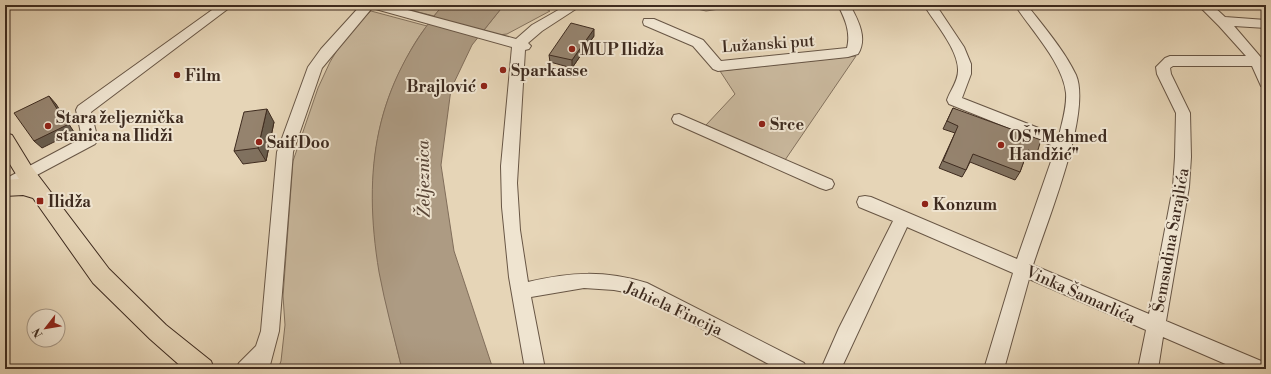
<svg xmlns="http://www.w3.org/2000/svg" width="1271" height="374" font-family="'Libre Bodoni',serif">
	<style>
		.green { fill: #c9b89d; stroke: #84725e }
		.water { fill: #ad9b83; stroke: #816e5b }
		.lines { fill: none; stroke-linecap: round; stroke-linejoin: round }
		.minor-casing { stroke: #685645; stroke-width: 2 }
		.major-casing { stroke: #3e2b1f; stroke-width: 2 }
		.minor { fill: #efe4d0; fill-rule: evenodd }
		.major { fill: #e6d5b7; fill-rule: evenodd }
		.wall { fill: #80715f; stroke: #3e2b1f }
		.shaded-wall { fill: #685c4d; stroke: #3e2b1f }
		.building { fill: #95836e; stroke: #3e2b1f }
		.poi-dot { fill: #8f2418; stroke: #efe4d0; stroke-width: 1.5 }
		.labels { text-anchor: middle; stroke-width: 4; stroke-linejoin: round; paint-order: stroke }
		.street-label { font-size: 16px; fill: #3e2b1f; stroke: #efe4d0 }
		.poi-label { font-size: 16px; font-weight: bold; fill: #3e2b1f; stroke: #efe4d0; text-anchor: start }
		.water-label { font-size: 17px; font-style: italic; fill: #5a4738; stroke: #efe4d0 }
	</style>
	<rect width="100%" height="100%" fill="#e6d5b7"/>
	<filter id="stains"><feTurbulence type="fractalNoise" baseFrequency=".005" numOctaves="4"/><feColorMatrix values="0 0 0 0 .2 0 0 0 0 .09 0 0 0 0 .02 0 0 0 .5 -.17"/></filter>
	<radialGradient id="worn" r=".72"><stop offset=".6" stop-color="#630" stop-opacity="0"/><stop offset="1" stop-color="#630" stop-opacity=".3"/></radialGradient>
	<!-- green -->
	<path class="green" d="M391,5H443L434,16Z
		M504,5H538L550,11L507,34L498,35L484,30Z
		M680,5H746L706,11Z
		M371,11L427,26C417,38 410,51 403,65C351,164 377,267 402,369H278L281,361L285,325L283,296L293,161L318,88L330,62L346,35Z
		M856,56L783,163L706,125L735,94L720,71Z"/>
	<!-- water -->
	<path class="water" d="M443,5H504L472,45L451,89L441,165L454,251L493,369H402C394,337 385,304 379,272C362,169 375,86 443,5Z"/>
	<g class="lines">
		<defs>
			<path id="minor" d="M219,5H233L91,112L98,140L95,144L5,192V179L82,138L76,110L78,106Z
				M361,5H389L516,39L532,25L567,5H582L542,31L528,43L531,46L529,49L525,50L517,183L520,230L528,282C571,272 604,270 647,283L804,363L807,369H778L642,297L630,293L614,290L584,288L531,297L545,369H525L509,277L502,207L501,166L512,47L372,8L322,68L293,152L279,331L269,369H236L239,363L256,346L261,331L277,152L308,67L321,49Z
				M838,5H850C858,20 868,38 858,54L848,57L718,71L713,69L693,46L644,25L643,22L644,19H654L703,40L721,61L847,48C851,32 845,19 838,5Z
				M924,5H936L964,47L971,64V74L962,98L1059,136C1062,122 1067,107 1066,93C1063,63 1031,30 1015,5H1027C1044,27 1064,50 1076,75C1092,113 1046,224 1033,265L1149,314L1173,187L1175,157L1176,113L1157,74L1156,67L1165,58L1170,56H1246L1219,26L1198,5H1212L1225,17L1266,20V28L1234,26L1264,61L1266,66V88L1261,86L1252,66H1173L1170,68L1171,74L1190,113L1191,157L1189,187L1166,321L1266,363V369H1237L1163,337L1158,369H1138L1146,330L1029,279L1004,369H984L1013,273L907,227L841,369H821L839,328L893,221L859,207L857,202L859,197L865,196L871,197L1017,259L1056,147L949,104L947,100C950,91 958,81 958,71C959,50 934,22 924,5Z
				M679,114L832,180L834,184L832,188L826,190L820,188L674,123L672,119L674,115Z"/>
			<path id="major" d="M5,133L12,135L31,166L109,269L166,325L211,361L214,369H184L150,339L93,283L33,198L23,195L5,196V180L19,179L5,156Z"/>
		</defs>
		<!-- minor casing -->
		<use href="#minor" class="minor-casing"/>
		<!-- major casing -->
		<use href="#major" class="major-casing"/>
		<!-- minor -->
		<use href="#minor" class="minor"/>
		<!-- major -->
		<use href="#major" class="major"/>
	</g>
	<!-- wall -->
	<path class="wall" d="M594,36L572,68L550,62L549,55Z
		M953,108L1037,153L1032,161L1025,158L1020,172L1015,180L970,162L966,170L962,177L939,168L955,133L943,129Z
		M274,122L266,161L243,164L234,151Z"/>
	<!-- shaded-wall -->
	<path class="shaded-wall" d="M594,29V36L572,68V60Z
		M49,96L56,104L74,132L42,148L34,141Z
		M267,109L274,122L266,161L258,148Z"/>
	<!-- building -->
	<path class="building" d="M571,23L594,29L572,60L549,55Z
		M49,96L67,125L34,141L14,113Z
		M953,108L1041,140L1037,153L1028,150L1020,172L973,154L966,170L943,161L958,126L947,121Z
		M267,109L258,148L234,151L244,112Z"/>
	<!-- markers -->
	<g class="poi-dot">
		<circle cx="572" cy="49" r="4"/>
		<circle cx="503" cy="70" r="4"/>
		<circle cx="177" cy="75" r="4"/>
		<circle cx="484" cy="86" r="4"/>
		<circle cx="762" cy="124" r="4"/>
		<circle cx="48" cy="126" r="4"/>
		<circle cx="259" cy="142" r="4"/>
		<circle cx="1001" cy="145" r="4"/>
		<rect x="36" y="197" width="8" height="8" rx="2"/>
		<circle cx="925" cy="204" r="4"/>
	</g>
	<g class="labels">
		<!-- street labels -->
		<g class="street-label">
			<text transform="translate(768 43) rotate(-4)" y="6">Lužanski put</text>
			<text transform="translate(1170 240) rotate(-80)" y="6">Šemsudina Sarajlića</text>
			<text transform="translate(1081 294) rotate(24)" y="6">Vinka Šamarlića</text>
			<text transform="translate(674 308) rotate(25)" y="6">Jahiela Fincija</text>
		</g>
		<!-- poi labels -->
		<g class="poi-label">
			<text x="580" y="55">MUP Ilidža</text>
			<text x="511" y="76">Sparkasse</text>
			<text x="185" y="81">Film</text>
			<text x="476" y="92" text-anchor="end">Brajlović</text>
			<text x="56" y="123">Stara željeznička<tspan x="56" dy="18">stanica na Ilidži</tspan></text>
			<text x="770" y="130">Srce</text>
			<text x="1009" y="142">OŠ "Mehmed<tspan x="1009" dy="18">Handžić"</tspan></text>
			<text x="267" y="148">Saif Doo</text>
			<text x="48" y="207">Ilidža</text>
			<text x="933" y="210">Konzum</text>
		</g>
		<!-- water labels -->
		<g class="water-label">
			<text transform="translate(423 179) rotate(-91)" y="6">Željeznica</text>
		</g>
	</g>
	<!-- margin -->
	<rect width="1271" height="374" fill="none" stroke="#e6d5b7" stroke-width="20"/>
	<rect x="6" y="6" width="1259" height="362" fill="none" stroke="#3e2b1f" stroke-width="2"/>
	<rect x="10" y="10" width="1251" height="354" fill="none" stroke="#3e2b1f"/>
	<!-- north arrow -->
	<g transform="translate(46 328) rotate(239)"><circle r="19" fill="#efe4d0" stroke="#a89a89"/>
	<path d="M0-3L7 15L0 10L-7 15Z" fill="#8f2418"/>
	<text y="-6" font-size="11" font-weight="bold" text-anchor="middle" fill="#3e2b1f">N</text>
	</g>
	<rect width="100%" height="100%" filter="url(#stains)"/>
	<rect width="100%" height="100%" fill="url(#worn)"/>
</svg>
